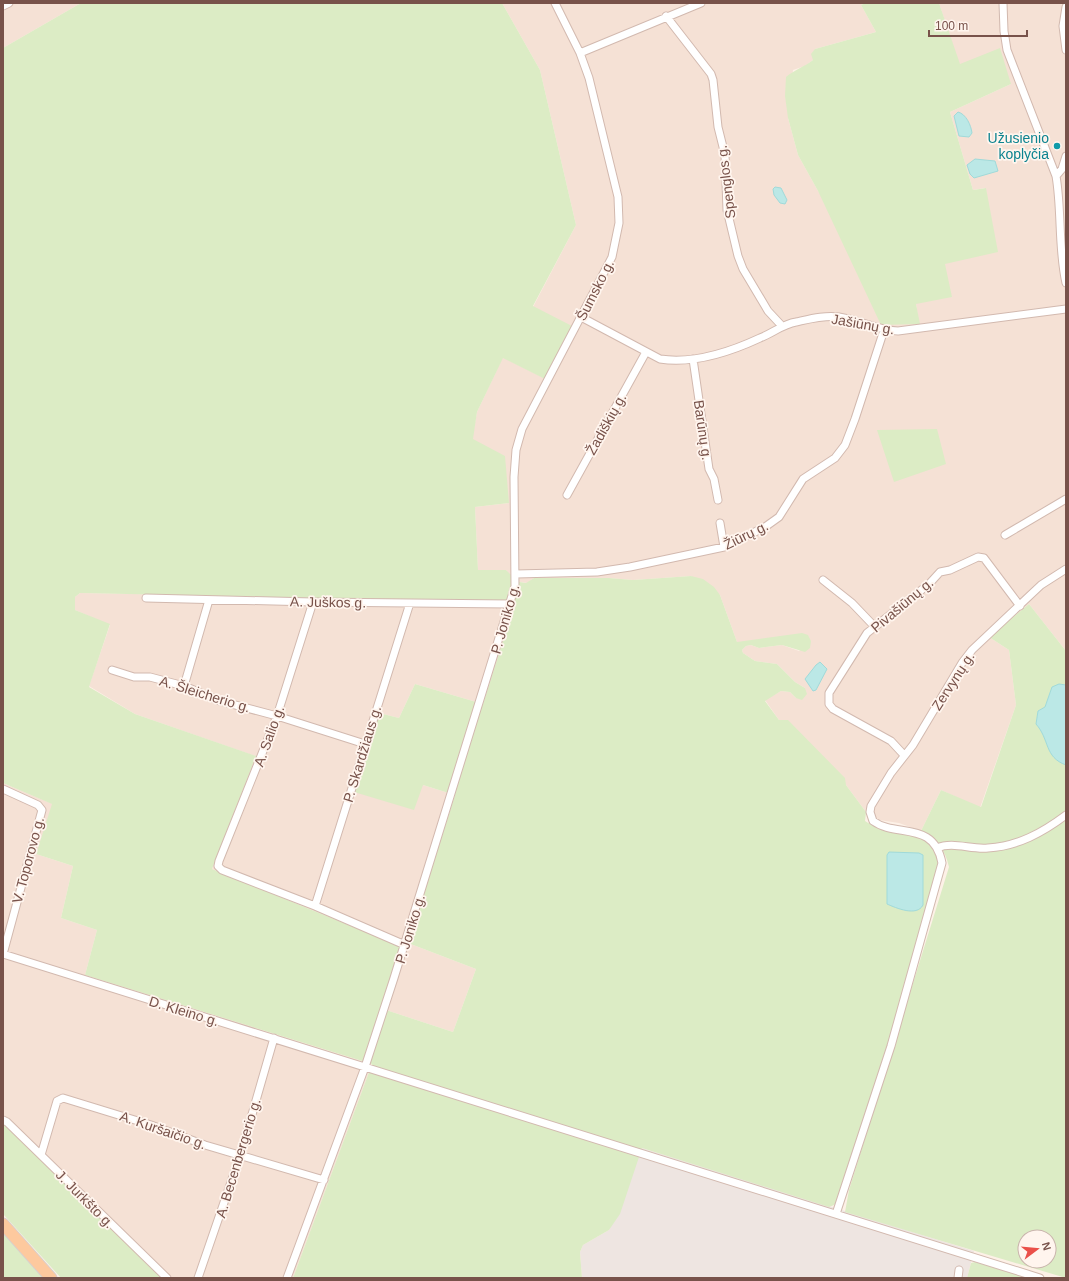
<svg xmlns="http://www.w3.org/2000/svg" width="1069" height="1281" font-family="Helvetica,sans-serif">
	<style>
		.residential { fill: #f5e1d5 }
		.industrial { fill: #eee5e1 }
		.green { fill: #dcecc5; fill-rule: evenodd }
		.water { fill: #bbe8e6; stroke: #a0dad9 }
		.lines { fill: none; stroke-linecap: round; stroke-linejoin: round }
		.minor-casing { stroke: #d2b9af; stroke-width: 9 }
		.primary-casing { stroke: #d9cfcc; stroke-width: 13 }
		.minor { stroke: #fff; stroke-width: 7 }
		.primary { stroke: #fdc99e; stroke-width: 11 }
		.culture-dot { fill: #0f9aa8; stroke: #fff5ee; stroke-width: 1.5 }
		.labels { text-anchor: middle; stroke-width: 3.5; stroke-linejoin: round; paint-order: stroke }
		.culture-label { font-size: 14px; fill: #0d838f; stroke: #fff5ee; text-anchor: end }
		.street-label { font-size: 14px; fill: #78524a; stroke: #fff5ee }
	</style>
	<rect width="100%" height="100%" fill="#fdf1e7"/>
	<!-- residential -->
	<path class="residential" d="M3,3H81L3,48Z
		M502,3H866L861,5L876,32L815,49L813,60L805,66L793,70L788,118L798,155L818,191L919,324L916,304L945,264L985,188L973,190L950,112L1011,84L959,64L939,3H1065L1066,5V651L1029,604L989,637L1009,650L1016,705L980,808L941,790L921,831L899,823L879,820L866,812L846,785L779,720L765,700L781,691L790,692L796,698L805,688L795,682L777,664L755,661L743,653L742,650L746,646L751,645L759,648L782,645L799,651L811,641L737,642L720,595L691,576L633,580L609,578H534L527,583L513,581L506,570H478L475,507L509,503L472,439L477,412L503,357L533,307L576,225L540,70Z
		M80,593L506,601L516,603L483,704L415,684L399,718L379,713L423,785L455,795L408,943L476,969L453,1032L383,1009L402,947L212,869L255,756L135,714L89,686L110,625L75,610V597Z
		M3,783L53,804L36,854L73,866L61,918L97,930L85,975L372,1064L293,1278H163L3,1124Z"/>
	<!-- industrial -->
	<path class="industrial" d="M642,1148L974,1251L967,1278H582L580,1252L583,1245L609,1230Z"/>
	<!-- green -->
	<path class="green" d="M81,3H502L540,70L576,225L533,306L572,326L545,379L503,358L477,412L473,439L505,456L509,503L475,507L478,570H506L512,576L513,581L526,583L534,578H609L633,580L691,576L703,579L714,587L720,595L737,642L802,633L808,635L811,641L810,648L805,652L782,645L759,648L751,645L746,646L742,650L743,653L755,661L777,664L795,682L805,688L807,694L802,700L796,698L790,692L781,691L765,701L779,720H788L845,778L846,785L866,812L865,821C870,824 875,827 880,828C906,836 939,832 939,870L892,1030L838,1200L834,1205L829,1207L642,1148L620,1214L609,1230L583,1245L580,1252L582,1278H293L372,1064L85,975L97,930L61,918L73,866L36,854L52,804L3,783V48ZM80,593L501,602L506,601L515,603L483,704L415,684L399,718L379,713L354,792L414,810L423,785L455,795L408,943L476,969L453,1032L383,1009L402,947L212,869L256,756L135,714L89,687L110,624L75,610V597Z
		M866,3H939L960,64L1000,48L1011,84L950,112L973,190L986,188L998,252L945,264L952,297L916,304L920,324L881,325L818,191L798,155L788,118L785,96L786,77C794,70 804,67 813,60L811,54L815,49L876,32L861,5Z
		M937,429L946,464L894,482L877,430Z
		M1029,604L1066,651V685L1059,684L1050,693L1045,707L1038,711L1036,724C1050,740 1045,757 1066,765V1278L845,1212L849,1190L949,867C945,849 937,840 921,831L941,790L981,807L1016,705L1009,650L989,637ZM1025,1237H1049V1261H1025Z
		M3,1124H5L163,1278H61L3,1214Z
		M3,1231L44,1278H3Z
		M975,1262L1028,1278H967L971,1263Z"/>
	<!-- water -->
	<path class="water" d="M958,112C966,114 971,125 972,133L969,137L959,136L954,116Z
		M975,159L995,161L998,171L974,178L970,174L967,165Z
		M775,187L781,188L787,200L785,204L780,203L774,195L773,189Z
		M820,662L827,669L816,690L813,691L805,679L816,665Z
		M1059,684L1066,685V765C1044,757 1050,740 1036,724L1038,711L1045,707L1052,687Z
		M889,852L919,853L923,855V905C917,917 896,908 887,904V855Z"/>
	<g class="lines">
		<defs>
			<path id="minor" d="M1003,3L1004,31L1007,50L1056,176C1062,211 1058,248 1066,283
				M3,6L9,3
				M1066,7L1063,26L1066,50
				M666,16L711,74L713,80L718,127L725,155L727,210L738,256L743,269L768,311L782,326
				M580,53L701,3
				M1056,176L1062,169L1066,156
				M581,317L660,359C693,364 730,352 760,338C773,333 783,324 796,322C810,319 825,315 839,317C859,320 877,330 898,331L1066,309
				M693,359L709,469L714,479L718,500
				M567,495L646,352
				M720,523L724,547
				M1005,535L1066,499
				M516,574L597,572L630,567L724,547L765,527L779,517L803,479L835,458L845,445L855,419L884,330
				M823,580L852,603L874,626
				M146,598L313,602L510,604
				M313,602L277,716L219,861L218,866L222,870L315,906L405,945
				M112,670L134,677H150L184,686L220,701L277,716L365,744
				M184,686L209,600
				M904,755L891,741L833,709L829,704V693L867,633L929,584L940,572L950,570L978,557L984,558L1020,606
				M3,789L38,805L42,810L3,954
				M937,848C953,841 971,850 988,848C1018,846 1042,833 1066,815
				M315,906L410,603
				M3,954L1040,1278
				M3,1120L7,1122L167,1278
				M41,1155L57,1101L63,1098L151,1125L205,1145L324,1180
				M836,1214L891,1046L942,863C934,820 896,838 873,821L870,812L871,806L891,773L913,745L962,663L972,650L1041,585L1066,569
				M198,1278L240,1156L274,1038
				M287,1278L365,1067L394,978L515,586L514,477L516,450L522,429L612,257L619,223L618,197L589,78L580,53L555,3
				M958,1278L959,1270"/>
			<path id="primary" d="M3,1224L51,1278"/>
		</defs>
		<!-- minor casing -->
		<use href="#minor" class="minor-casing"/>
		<!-- primary casing -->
		<use href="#primary" class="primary-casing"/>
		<!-- minor -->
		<use href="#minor" class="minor"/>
		<!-- primary -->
		<use href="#primary" class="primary"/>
	</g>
	<!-- markers -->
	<circle class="culture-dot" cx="1057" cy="146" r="4"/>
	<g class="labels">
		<!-- culture labels -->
		<g class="culture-label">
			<text x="1049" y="143">Užusienio<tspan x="1049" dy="16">koplyčia</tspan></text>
		</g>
		<!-- street labels -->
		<g class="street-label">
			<text transform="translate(726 182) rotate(-97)" y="5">Spenglos g.</text>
			<text transform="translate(595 290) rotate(-63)" y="5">Šumsko g.</text>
			<text transform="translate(863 324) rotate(10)" y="5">Jašiūnų g.</text>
			<text transform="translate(606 424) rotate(-61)" y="5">Žadiškių g.</text>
			<text transform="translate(703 430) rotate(82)" y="5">Barūnų g.</text>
			<text transform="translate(746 535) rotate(-26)" y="5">Žiūrų g.</text>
			<text transform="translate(328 602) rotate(1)" y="5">A. Juškos g.</text>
			<text transform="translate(902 605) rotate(-40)" y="5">Pivašiūnų g.</text>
			<text transform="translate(505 619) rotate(-74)" y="5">P. Joniko g.</text>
			<text transform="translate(953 681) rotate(-57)" y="5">Zervynų g.</text>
			<text transform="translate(205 694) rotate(17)" y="5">A. Šleicherio g.</text>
			<text transform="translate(269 736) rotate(-70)" y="5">A. Salio g.</text>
			<text transform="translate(362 754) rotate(-73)" y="5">P. Skardžiaus g.</text>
			<text transform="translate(28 860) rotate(-75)" y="5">V. Toporovo g.</text>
			<text transform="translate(410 929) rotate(-73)" y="5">P. Joniko g.</text>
			<text transform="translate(184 1011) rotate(17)" y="5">D. Kleino g.</text>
			<text transform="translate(163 1130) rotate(19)" y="5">A. Kuršaičio g.</text>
			<text transform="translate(238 1158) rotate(-73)" y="5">A. Becenbergerio g.</text>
			<text transform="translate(85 1199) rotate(45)" y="5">J. Jurkšto g.</text>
		</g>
	</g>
	<!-- border -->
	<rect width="1069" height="1281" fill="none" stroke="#78524a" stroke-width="8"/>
	<!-- north arrow -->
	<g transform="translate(1037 1249) rotate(74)"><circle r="19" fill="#fff5ee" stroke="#c9b4ac"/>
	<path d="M0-3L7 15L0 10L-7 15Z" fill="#ea5049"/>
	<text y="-6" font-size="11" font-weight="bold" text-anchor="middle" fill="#78524a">N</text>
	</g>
	<!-- scale -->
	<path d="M929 30v6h98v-6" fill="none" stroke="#78524a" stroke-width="2"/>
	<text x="935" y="30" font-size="12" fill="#78524a" stroke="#fff5ee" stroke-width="3" paint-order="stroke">100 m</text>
</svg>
